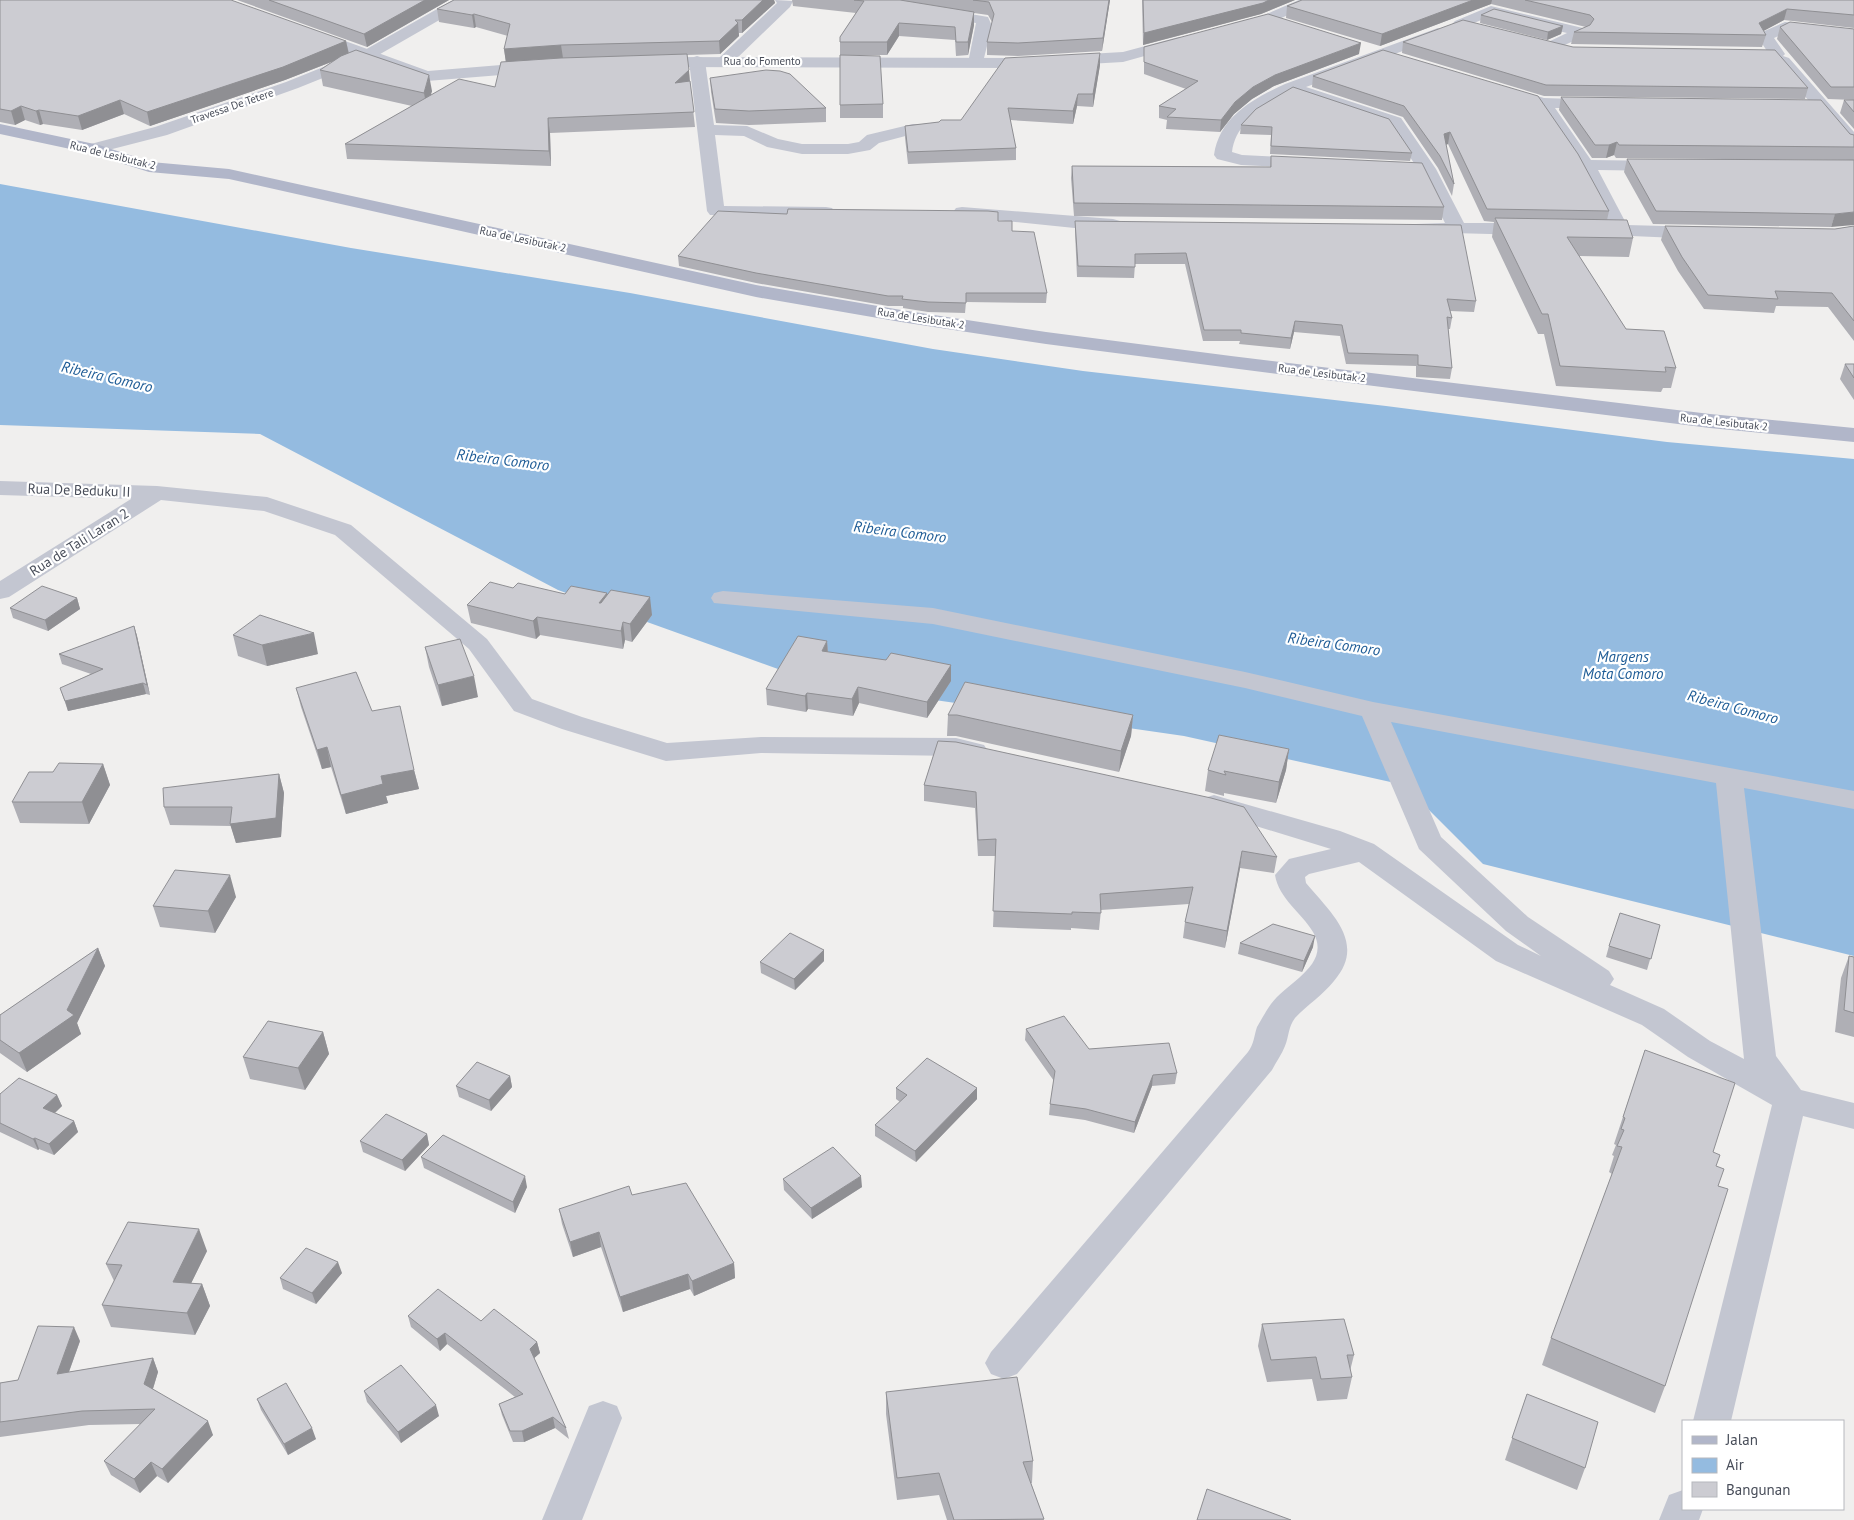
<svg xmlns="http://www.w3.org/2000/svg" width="1854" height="1520" font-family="'PT Sans',sans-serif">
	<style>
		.water { fill: #94bbe0 }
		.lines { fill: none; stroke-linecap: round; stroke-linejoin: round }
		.minor { fill: #c3c6d1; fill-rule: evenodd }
		.tertiary { fill: #c3c6d1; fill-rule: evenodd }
		.primary { fill: #b1b6c9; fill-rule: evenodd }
		.wall { fill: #afafb5 }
		.shaded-wall { fill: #8f8f93 }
		.building { fill: #ccccd2; stroke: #8f8f93 }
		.labels { text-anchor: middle; stroke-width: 4.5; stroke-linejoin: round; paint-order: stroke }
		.far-street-label { font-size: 11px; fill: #484d59; stroke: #fff }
		.street-label { font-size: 14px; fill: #484d59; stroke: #fff }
		.water-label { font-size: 15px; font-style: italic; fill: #1e5c96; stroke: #fff }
	</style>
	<rect width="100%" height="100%" fill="#f0efee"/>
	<!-- water -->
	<path class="water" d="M0,184L351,248L630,293L933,349L1083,371L1386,406L1667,442L1854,459V956L1483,864L1404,785L1184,736L817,683L558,590L260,434L0,425Z"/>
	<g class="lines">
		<!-- minor -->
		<path class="minor" d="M453,0H471L469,3L375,57L298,88L167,135L93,154L87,153L84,149L87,145L155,127L286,82L363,51Z
			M775,0L793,1L790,7L731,64H719L717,61L719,58L777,3Z
			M1491,6L1587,29L1590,32L1587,35L1549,52L1544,50L1541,47L1544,44L1567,33L1493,15L1460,29L1455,27L1452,24L1455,21Z
			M936,8L988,17L992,26L982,66H970L968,63L976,23L931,15L929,12L931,9Z
			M1785,22L1854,29V39L1787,32L1774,38L1785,54L1783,56L1789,58L1854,132V147L1848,146L1777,64L1775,61L1777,59L1771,57L1757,36L1760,33Z
			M1438,28L1443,30L1446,33L1443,36L1306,87L1401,118L1436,169L1464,223H1530L1537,225L1539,229L1537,233L1530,235L1416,232L1414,228L1416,224L1445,223L1418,169L1389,126L1292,93C1266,106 1236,120 1232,152L1242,155L1307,158L1313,159L1316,163L1313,167L1307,168L1241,165L1217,159L1214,155C1220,116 1253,99 1285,84Z
			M697,56L703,58L705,61L714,125L747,126L778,139L802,144H848L859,142L867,135L913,124L939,125L941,129L939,133L913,134L879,143L870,150L848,154H802L767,147L744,136L715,135L724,206L826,207L832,208L835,212L832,216L826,217L710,215L707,211L689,61L691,58Z
			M1507,87L1544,98L1604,100L1606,103L1604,106L1598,108H1555L1591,160L1663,161L1669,162L1672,166L1669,170L1663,171L1598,170L1627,225L1700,227L1707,229L1709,233L1707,237L1700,239L1586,234L1584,230L1586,226L1608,225L1577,165L1537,106L1501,95L1499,92L1501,89Z
			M962,207L1113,219L1120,221L1122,225L1120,229L1094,230L956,216L953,212L956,208Z
			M0,481L157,486L267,497L351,525L487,639L532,699L582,717L667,743L761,737L956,738L984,745L988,751L984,757L974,760L956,756L761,753L666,761L562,729L514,711L469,649L335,535L264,511L161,500L9,597L0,599V581L131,499L0,495Z
			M723,591L933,608L1245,672L1373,702L1854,791V809L1744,788L1776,1056L1801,1090L1854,1103V1129L1803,1116L1731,1421H1693L1772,1105L1688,1057L1642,1025L1496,961L1359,862L1309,874L1305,877L1306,883C1331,913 1367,943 1334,981C1323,995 1307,1005 1295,1018C1288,1027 1289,1037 1285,1046C1282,1054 1276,1062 1272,1070L1017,1374L1004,1379L991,1374L985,1363L991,1352L1248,1052C1254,1044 1254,1036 1257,1027C1261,1020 1266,1011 1271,1004C1287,982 1332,965 1313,932C1301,912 1279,899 1275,875L1289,859L1331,849L1204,810L1200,804L1204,798L1214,795L1224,798L1340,831L1374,844L1518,945L1541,956L1506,931L1419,849L1362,716L1245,688L933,624L714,603L711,598L714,593ZM1391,722L1716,783L1744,1059L1710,1041L1664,1009L1610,985L1614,979L1609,971L1528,917L1441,837Z
			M603,1401L617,1406L622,1418L582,1520H542L589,1406Z
			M1683,1490V1509H1703L1699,1520H1659L1669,1495Z"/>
		<!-- tertiary -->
		<path class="tertiary" d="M1299,0H1318L1316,3L1272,22L1238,31L1233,29L1230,26L1233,23L1262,16Z
			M312,29L428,71L536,62L542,64L544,67L542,70L536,72L427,81L307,37L304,34L307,31Z
			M1179,37L1184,39L1187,42L1184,45L1123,62L1018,68L649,67L643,65L641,62L643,59L649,57L1018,58L1123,52Z"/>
		<!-- primary -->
		<path class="primary" d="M0,124L99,145L151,162L229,169L756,285L901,310L1046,332L1231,356L1710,414L1854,428V442L1710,428L1231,368L1046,344L901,322L756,297L229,179L149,172L89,153L0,134Z"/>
	</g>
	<!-- wall -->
	<path class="wall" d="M0,0L346,41L349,53L432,91L430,95L495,87L506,62L504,49L508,36L476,27L474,28L439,22L437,9L454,0H774L775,3L742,33H739V36L720,54L687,55L695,127L550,133L551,166L347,159L345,144L412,106L323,86L320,70L334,61L285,80L150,126L124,114L82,130L43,124L40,125L25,120L15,125L0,122Z
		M237,0H449L367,47Z
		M792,0H1110L1102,51L1018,56L987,55V42L992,22L988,15L974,13V25L968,55L956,56L955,40L899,36L887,55H840V37L856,13L793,6Z
		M1142,0H1295L1261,14L1143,45Z
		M1302,0H1854V28L1784,20L1763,31L1766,35L1762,47L1571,44L1574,32L1586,27L1491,4L1380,46L1286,18L1287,6Z
		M1481,15L1563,26L1561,34L1547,40L1480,23Z
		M1780,27L1854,29V100L1828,99L1777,39Z
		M1403,42L1573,47L1808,88L1805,99L1544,96L1402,53Z
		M1144,47L1359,54L1274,86L1252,99L1234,114L1220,132L1166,129L1167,120L1159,118V106L1186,89L1144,74Z
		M1383,50L1609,211L1607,220L1633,238L1629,257L1579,256L1626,329L1676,368L1671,388H1663L1661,392L1556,386L1544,334H1538L1492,237L1494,222L1484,221L1448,144L1446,145L1454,184L1452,196L1438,168L1403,117L1312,87L1313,76Z
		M1100,65L1093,107L1077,106L1073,124L1010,120L1016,148V160L908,164L905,138V126L961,120Z
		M710,78L826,108V122L749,125L716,123L711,92Z
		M1561,97L1850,134L1854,147V160L1616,158L1614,155L1606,158H1592L1559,110Z
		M1844,100H1854V129L1840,113Z
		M883,104V118H840V105Z
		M1256,109L1412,153L1410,161L1270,154L1271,135L1240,134L1241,125Z
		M1271,156L1444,207L1442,220L1074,216L1071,178L1072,166L1270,167Z
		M1627,159L1854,160L1831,227L1653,224L1624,172Z
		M787,214L998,221L1012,231L1047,293L1046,303L966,302L965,313L928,312L903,308V306H888L756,283L679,266L678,256Z
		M1075,221L1476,301L1474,312L1450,311L1452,318L1450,329H1448L1452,368L1450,379L1416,377V366L1346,364L1340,336L1294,332L1290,349L1239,344L1240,341H1203L1185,264H1135L1134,278L1077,277L1075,231Z
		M1665,226L1835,229L1854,226V341L1828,307L1776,306L1774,313L1704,309L1678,271L1661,240Z
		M1845,364H1854V400L1840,379Z
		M513,588L565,594L607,593V596L652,615L632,642L625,640L623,649L540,635L536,639L471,623L467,605Z
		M77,598L80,609L48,631L13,618L10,608Z
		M134,626L137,636L150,695L146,694L68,711L60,688L91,674L62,664L59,654Z
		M233,635L318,654L267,666L238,656Z
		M827,641L828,652L886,660L951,665V681L927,718L859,703L853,716L808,709L806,712L767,705L766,689Z
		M425,647L478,697L442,706L429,667Z
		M296,688L372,711L414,770L419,789L386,796L388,803L346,814L331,767L322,769L301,707Z
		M948,715H1133L1131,736L1119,772L956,736H947Z
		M938,741L1277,857L1274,873L1240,868L1225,948L1183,938L1185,922L1189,904L1101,910L1099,930L1071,928V930L993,927L996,856H978L975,808L924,801V785Z
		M1289,749L1286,770L1276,803L1224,793V796L1205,791L1208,770Z
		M103,764L110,785L89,824L20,823L12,802L53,772Z
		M279,774L284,793L281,837L236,843L231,826L170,825L164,807Z
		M236,897L215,933L160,927L153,906Z
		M1660,925L1647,970L1606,957L1609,946Z
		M1240,943L1313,947L1302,972L1238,954Z
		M98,948L105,966L77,1023L81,1034L27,1072L0,1053V1015Z
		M1849,956L1854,957V1037L1835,1032L1841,978Z
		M824,961L795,990L761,973L760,962Z
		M1026,1029L1089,1049L1177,1073L1175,1084L1152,1086L1134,1133L1085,1120L1049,1115L1050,1104L1054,1081L1025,1040Z
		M323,1032L329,1054L305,1090L250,1079L243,1057Z
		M1645,1050L1713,1152L1716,1166L1718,1186L1665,1386L1655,1413L1542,1365L1551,1338L1612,1174L1609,1172L1614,1156L1612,1155L1616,1145L1614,1144Z
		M510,1076L512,1087L491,1111L459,1097L456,1086Z
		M896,1088L977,1099L916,1162L875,1136V1125L900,1102L896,1099Z
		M0,1094L57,1095L62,1106L55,1113L74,1121L78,1132L54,1155L39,1149L38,1150L0,1132Z
		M427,1134L429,1145L405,1171L363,1152L360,1141Z
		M421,1157L527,1187L515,1213L424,1168Z
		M783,1179L862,1187L812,1219L784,1190Z
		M632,1195L734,1263L735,1278L694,1296L690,1289L623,1312L601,1247L573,1257L562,1224L559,1209Z
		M207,1251L191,1283L202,1284L210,1306L195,1335L111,1327L102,1305L114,1281L106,1264Z
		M342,1273L316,1304L283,1289L280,1278Z
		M408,1316L481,1321L537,1342L540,1353L534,1358L566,1428L569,1439L555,1428L524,1442H513L502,1415L499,1404L515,1397L447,1344L440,1351L411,1327Z
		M1262,1324L1354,1355L1350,1371L1352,1377L1347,1399L1317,1401L1312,1379L1267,1382L1258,1346Z
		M80,1341L69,1372L153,1358L158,1372L153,1389L213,1435L168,1483L157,1476L140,1493L111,1475L104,1461L141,1424L89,1425L0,1437V1383L18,1380Z
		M364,1391L439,1416L401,1443L367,1402Z
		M886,1392L1033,1461L1032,1483H1031L1044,1520H947L939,1495L897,1500L886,1414Z
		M1527,1394L1585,1468L1577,1490L1505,1460Z
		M257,1399L316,1439L288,1455L261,1410Z"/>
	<!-- shaded-wall -->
	<path class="shaded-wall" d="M425,0H449L367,47L364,34Z
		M763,0H774L775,3L742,33V20Z
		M1109,0H1110L1102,51L1103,38Z
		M1269,0H1295L1261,14L1143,45L1144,33Z
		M1473,0H1492L1491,4L1380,46L1382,34Z
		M1787,9L1784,20L1756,35L1759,23Z
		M974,12V25L968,55V42Z
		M474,14L476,27L474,28L472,15Z
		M738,23L739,36L720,54L719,41Z
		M899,23V36L887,55V42Z
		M1563,26L1561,34L1547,40L1548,32Z
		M346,41L349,55L285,80L150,126L147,112Z
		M1361,43L1359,54L1274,86L1252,99L1234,114L1220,132L1221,120L1235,102L1253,87L1275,75Z
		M561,45L563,58L506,63L504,49Z
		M1100,53V65L1093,107V94Z
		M689,70L690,85L675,83Z
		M429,75L432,91L427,109L424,93Z
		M1078,94L1077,106L1073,124V111Z
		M120,100L124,114L82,130L78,116Z
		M21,106L25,120L15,125L11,111Z
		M39,110L43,124L40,125L36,111Z
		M548,118L550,133L551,166L549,151Z
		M1450,132L1448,144L1442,146L1444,134Z
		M1617,142L1614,155L1606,158L1609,145Z
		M1854,212V225L1831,227L1835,214Z
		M1295,321L1294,332L1290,349L1291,338Z
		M607,593L609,611L599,603Z
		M650,597L652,615L632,642L630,624Z
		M77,598L80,609L48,631L45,620Z
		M537,617L540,635L536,639L533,621Z
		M623,622L625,640L623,649L621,631Z
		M134,626L137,636L150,695L147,685Z
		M314,633L318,654L267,666L262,645Z
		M827,641L828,657L822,651Z
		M951,665V681L927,718V702Z
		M474,676L478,697L442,706L438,685Z
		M143,683L146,694L68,711L65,701Z
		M858,687L859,703L853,716L852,699Z
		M807,693L808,709L806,712L805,696Z
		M1133,715L1131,736L1119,772L1121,751Z
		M327,747L331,767L322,769L317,750Z
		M1289,749L1286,770L1276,803L1279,782Z
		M103,764L110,785L89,824L82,802Z
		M414,770L419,789L386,796L388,803L346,814L341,795L381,776Z
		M279,774L284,793L281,837L236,843L230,824Z
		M1242,851L1240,868L1225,948L1227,931Z
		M230,875L236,897L215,933L208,911Z
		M1315,936L1313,947L1302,972L1304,961Z
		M98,948L105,966L77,1023L81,1034L27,1072L19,1053L67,1010Z
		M824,950V961L795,990L794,979Z
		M323,1032L329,1054L305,1090L298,1068Z
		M1153,1075L1152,1086L1134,1133L1135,1122Z
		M510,1076L512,1087L491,1111L489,1100Z
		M977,1088V1099L916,1162L915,1151Z
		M57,1095L62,1106L48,1119L43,1108Z
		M74,1121L78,1132L54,1155L49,1144Z
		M427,1134L429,1145L405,1171L402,1160Z
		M35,1138L39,1149L38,1150L33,1139Z
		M525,1176L527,1187L515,1213L513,1202Z
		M861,1176L862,1187L812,1219L811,1208Z
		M199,1229L207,1251L181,1304L173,1282Z
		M599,1232L601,1247L573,1257L570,1242Z
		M338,1262L342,1273L316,1304L312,1293Z
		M734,1263L735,1278L694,1296L692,1281Z
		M688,1274L690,1289L623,1312L620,1297Z
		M202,1284L210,1306L195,1335L187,1313Z
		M74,1327L80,1341L63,1388L57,1374Z
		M445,1333L447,1344L440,1351L437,1339Z
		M537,1342L540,1353L532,1360L530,1349Z
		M153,1358L158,1372L150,1398L144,1384Z
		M436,1405L439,1416L401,1443L398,1432Z
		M553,1417L555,1428L524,1442L522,1431Z
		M208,1421L213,1435L168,1483L162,1469Z
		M312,1428L316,1439L288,1455L284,1444Z
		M151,1462L157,1476L140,1493L134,1479Z"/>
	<!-- building -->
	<path class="building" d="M0,0H231L346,41L283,67L147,112L120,100L78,116L39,110L36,111L21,106L11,111L0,109Z
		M269,0H425L364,34Z
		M454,0H763L742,20H735L738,23L719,41L561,45L504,49L510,24L474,14L472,15L437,9Z
		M854,0H900L974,12L968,42H956L955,27L899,23L887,42H840V37L864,1Z
		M973,0H1109L1103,38L1018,43L987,42L994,14L989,2Z
		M1143,0H1269L1263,3L1144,33Z
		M1302,0H1473L1382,34L1287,6Z
		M1525,0H1854V15L1787,9L1759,23L1766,35L1574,32L1590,25L1594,19L1590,15Z
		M1494,9L1563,26L1548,32L1481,15Z
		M1268,14L1361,43L1275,75L1253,87L1235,102L1221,120L1167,117L1176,109L1159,106L1198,81L1144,62V47Z
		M1463,20L1573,47L1775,50L1808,88L1546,85L1403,42Z
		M1790,22L1854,29V87H1831L1780,27Z
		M356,50L429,75L424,93L320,70L341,56Z
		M1383,50L1538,96L1578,154L1609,211L1487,209L1450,132L1444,134L1454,184L1440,156L1404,106L1313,76Z
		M1100,53L1093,94H1078L1073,111L1008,108L1016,148L908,152L905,126L939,122L941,120H961L1005,58Z
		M687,54L689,70L675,83L690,81L694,112L548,118L549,151L345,144L459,79L495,87L501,62L561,58Z
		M840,55L880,56L883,104L840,105Z
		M766,70L780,71L790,74L826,108L749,111L715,109L710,78Z
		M1293,87L1389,119L1412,153L1271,146L1272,127L1241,125L1256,109Z
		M1561,97L1821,100L1850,134L1854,135V147L1619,145L1617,142L1609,145H1595Z
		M1844,100H1854V112Z
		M1271,156L1422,163L1444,207L1074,203L1072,166L1271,167Z
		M1627,159L1854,160V212L1835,214L1656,211Z
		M788,209L988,211L998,212V221H1012V231L1034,232L1047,293H966V303L928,302L902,299L903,296H888L756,273L678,256L718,211L787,214Z
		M1495,218L1627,220L1633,238L1567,237L1626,329L1664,331L1676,368L1665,367L1666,372L1560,366L1548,314H1542Z
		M1075,221L1461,225L1476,301L1447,299L1452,318L1447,317L1452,368L1418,365V355L1348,353L1342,325L1295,321L1291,338L1241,333V330H1204L1186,253L1135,254V267L1078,266Z
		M1665,226L1835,229L1854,226V321L1832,293L1775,291L1778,299L1708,295L1682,257Z
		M1845,364H1854V378Z
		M490,582L513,588L518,583L565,594L571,586L607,593L599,603H601L611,590L650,597L630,624L623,622L621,631L537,617L533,621L467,605Z
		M42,586L77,598L45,620L10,608Z
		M260,615L314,633L262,645L233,635Z
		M134,626L147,685L143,683L65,701L60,688L103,669L59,654Z
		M798,636L827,641L822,651L886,660L891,653L951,665L927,702L858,687L852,699L807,693L805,696L766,689Z
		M460,639L474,676L438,685L425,647Z
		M356,672L372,711L400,706L414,770L381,776L383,784L341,795L327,747L317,750L296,688Z
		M965,682L1133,715L1121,751L957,715H948Z
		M1219,735L1289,749L1279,782L1224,771L1226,775L1208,770Z
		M938,741L956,742L1211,798L1244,807L1277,857L1242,851L1227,931L1185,922L1193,887L1100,894L1101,913L1072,912V914L993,911L996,839L978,840L976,792L924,785Z
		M59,763L103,764L82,802H12L29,772H53Z
		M279,774L276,818L230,824L232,807H164L163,788Z
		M175,870L230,875L208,911L153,906Z
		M1620,913L1660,925L1651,959L1609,946Z
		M1273,924L1315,936L1304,961L1240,943Z
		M790,933L824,950L794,979L760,962Z
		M98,948L67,1010L74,1015L19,1053L0,1040V1015Z
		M1849,956L1854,957V1013L1844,1010Z
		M1064,1016L1089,1049L1169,1043L1177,1073L1153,1075L1135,1122L1086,1109L1050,1104L1055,1071L1026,1029Z
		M268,1021L323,1032L298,1068L243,1057Z
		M1645,1050L1735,1083L1713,1152L1720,1155L1716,1166L1724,1169L1718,1186L1728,1189L1665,1386L1551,1338L1622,1147L1617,1146L1624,1130L1621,1129L1625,1118L1623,1117Z
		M927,1058L977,1088L915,1151L875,1125L907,1095L896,1088Z
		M477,1062L510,1076L489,1100L456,1086Z
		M19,1078L57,1095L43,1108L74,1121L49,1144L35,1138L33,1139L0,1123V1094Z
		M386,1114L427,1134L402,1160L360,1141Z
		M443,1135L525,1176L513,1202L421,1157Z
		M833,1147L861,1176L811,1208L783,1179Z
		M686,1183L734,1263L692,1281L688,1274L620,1297L599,1232L570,1242L559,1209L629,1186L632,1195Z
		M128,1222L199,1229L173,1282L202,1284L187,1313L102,1305L122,1265L106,1264Z
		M306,1248L338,1262L312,1293L280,1278Z
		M438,1289L481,1321L494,1309L537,1342L530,1349L566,1428L553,1417L522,1431H510L499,1404L523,1394L445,1333L437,1339L408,1316Z
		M1344,1319L1354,1355H1347L1352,1377L1321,1379L1316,1357L1271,1360L1262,1324Z
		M38,1326L74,1327L57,1374L153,1358L144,1384L208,1421L162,1469L151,1462L134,1479L104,1461L155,1409L82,1411L0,1422V1383L18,1380Z
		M401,1365L436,1405L398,1432L364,1391Z
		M1017,1377L1033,1461L1023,1462L1044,1519L954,1520L939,1473L897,1478L886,1392Z
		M286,1383L312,1428L284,1444L257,1399Z
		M1527,1394L1598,1422L1585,1468L1512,1438Z
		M1207,1489L1291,1520H1197Z"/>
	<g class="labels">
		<!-- far-street labels -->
		<g class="far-street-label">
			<text x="762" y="65">Rua do Fomento</text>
			<text transform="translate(232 106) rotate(-19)" y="4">Travessa De Tetere</text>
			<text transform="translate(113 155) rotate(14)" y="4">Rua de Lesibutak 2</text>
			<text transform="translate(523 239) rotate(12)" y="4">Rua de Lesibutak 2</text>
			<text transform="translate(921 318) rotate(9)" y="4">Rua de Lesibutak 2</text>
			<text transform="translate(1322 373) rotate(7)" y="4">Rua de Lesibutak 2</text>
			<text transform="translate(1724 422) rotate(6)" y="4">Rua de Lesibutak 2</text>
		</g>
		<!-- street labels -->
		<g class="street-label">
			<text transform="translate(79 490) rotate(2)" y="5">Rua De Beduku II</text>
			<text transform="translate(79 542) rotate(-32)" y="5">Rua de Tali Laran 2</text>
		</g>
		<!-- water labels -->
		<g class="water-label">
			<text transform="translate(107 377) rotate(13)" y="5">Ribeira Comoro</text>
			<text transform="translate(503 460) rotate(7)" y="5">Ribeira Comoro</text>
			<text transform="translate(900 532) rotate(7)" y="5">Ribeira Comoro</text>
			<text transform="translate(1334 644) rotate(8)" y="5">Ribeira Comoro</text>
			<text x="1623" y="662">Margens<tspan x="1623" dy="17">Mota Comoro</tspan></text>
			<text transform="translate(1733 707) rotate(15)" y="5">Ribeira Comoro</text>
		</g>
	</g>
	<!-- legend -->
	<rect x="1682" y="1420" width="162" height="90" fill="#ffffff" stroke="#b6b8bd"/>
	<rect x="1692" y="1436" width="25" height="8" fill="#b1b6c9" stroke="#b6b8bd"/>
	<text x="1726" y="1445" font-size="15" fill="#484d59">Jalan</text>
	<rect x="1692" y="1458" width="25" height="15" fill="#94bbe0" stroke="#b6b8bd"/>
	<text x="1726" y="1470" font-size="15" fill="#484d59">Air</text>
	<rect x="1692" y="1482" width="25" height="15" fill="#ccccd2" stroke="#b6b8bd"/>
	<text x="1726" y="1495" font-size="15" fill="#484d59">Bangunan</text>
</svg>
